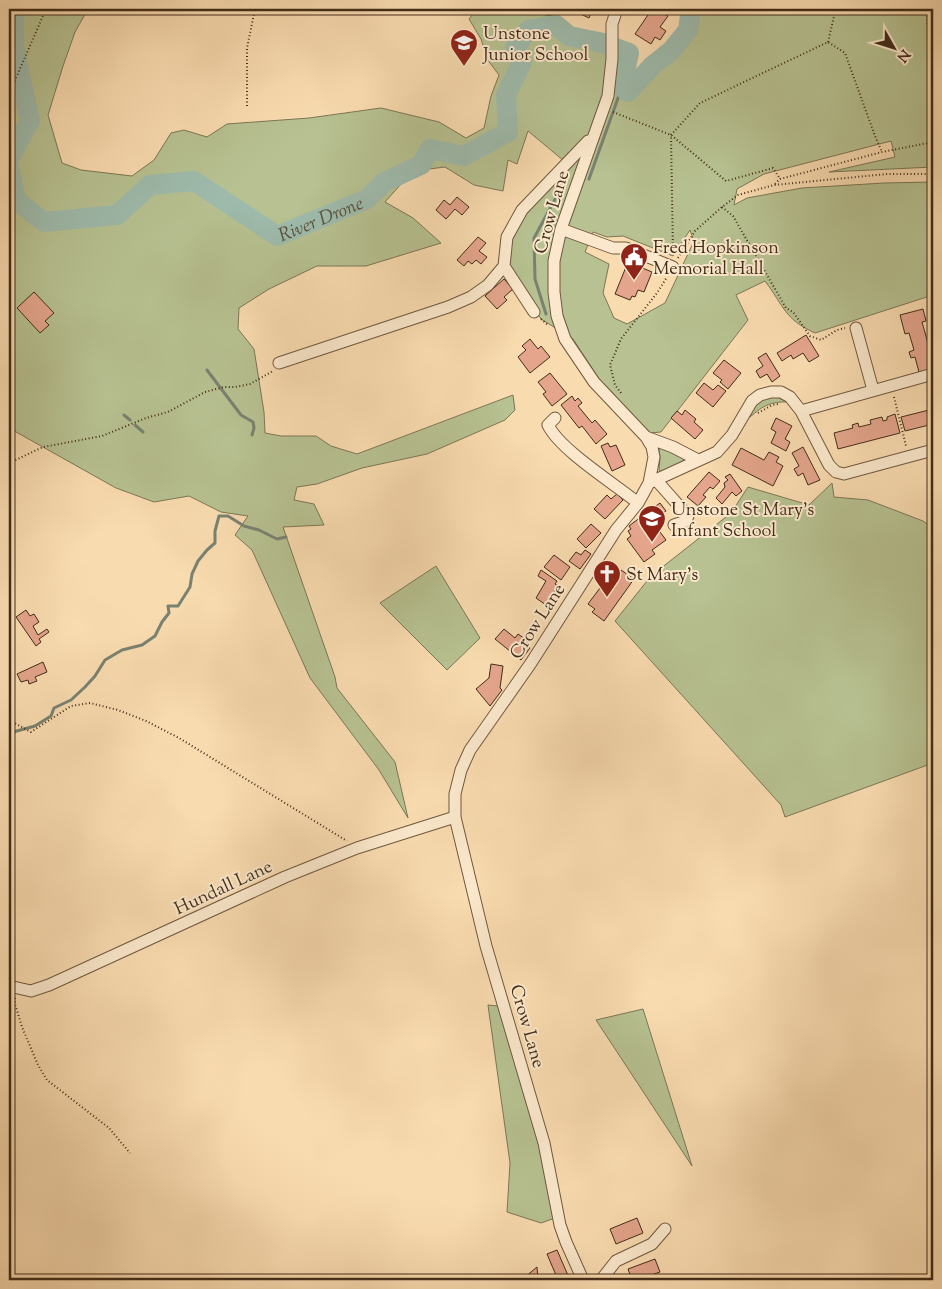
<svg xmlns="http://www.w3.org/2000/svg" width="942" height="1289" font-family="'Sorts Mill Goudy',serif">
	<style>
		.green { fill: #b7c191; stroke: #7c7655; fill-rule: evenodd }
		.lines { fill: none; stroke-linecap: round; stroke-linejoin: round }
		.stream { stroke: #798271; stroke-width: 3 }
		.river { stroke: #9ebbac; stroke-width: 20 }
		.building { fill: #e4a58c; stroke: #422c19 }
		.minor-casing { stroke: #70583f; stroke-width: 13 }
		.path { stroke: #422c19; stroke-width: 2; stroke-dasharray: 1 2.5; stroke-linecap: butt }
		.minor { stroke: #fbe8cc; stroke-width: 11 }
		.labels { text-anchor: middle; stroke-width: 4; stroke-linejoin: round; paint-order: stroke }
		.poi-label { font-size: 18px; fill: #422c19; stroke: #fbe8cc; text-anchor: start }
		.street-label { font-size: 18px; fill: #422c19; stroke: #fbe8cc }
		.water-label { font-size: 19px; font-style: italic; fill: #59503e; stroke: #fbe8cc }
	</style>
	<rect width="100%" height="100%" fill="#f9dbb0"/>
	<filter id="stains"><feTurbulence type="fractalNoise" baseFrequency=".004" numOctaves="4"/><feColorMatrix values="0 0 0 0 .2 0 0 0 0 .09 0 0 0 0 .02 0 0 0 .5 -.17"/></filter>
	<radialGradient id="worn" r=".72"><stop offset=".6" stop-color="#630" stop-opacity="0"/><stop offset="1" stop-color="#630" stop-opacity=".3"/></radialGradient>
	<!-- green -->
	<path class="green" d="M9,9H88L75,32L63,66L48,115L62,163L81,170L132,176L154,160L171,133L184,130L207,137L227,124L309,118L381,108L439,122L466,138L484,128L491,96L499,75L487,59L481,39L469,19L477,9H506L553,16L604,46L619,90L628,94L672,52L690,31L693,9H933V167L829,172L895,157L891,141L764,174L737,189L734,205L747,198L802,188L884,183L933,182V295L815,333C784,319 784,306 765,281L736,295L748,320L661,432L650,433L599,379L573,339L541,319L504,260L523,212L570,166L528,131L517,164L508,160L503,191L474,185L445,167L429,169L402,183L385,202L413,218L441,243L366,266H317L269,289L239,308L238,329L254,349L264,412L265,433L281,436H316L331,446L357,454L513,395L515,410L505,420L427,454L362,468L317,484L297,487L294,500L314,504L324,525L283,527L335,677L337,688L395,762L408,818L379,770L310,678L252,550L235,535L248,516L221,512L189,496L154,502L116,488L9,428ZM690,230L694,241L665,303L627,324L614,318L603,293L609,264L585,252L593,232L607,237L623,236L673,256Z
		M763,397H777L789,402C766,401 760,409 744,422L755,404Z
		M661,445L684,458L683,461L662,472L659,470L660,458L659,449Z
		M832,483L834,497L868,500L923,521L933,528V763L785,817L781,805L615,621L651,576L731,513L748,487L809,505Z
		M436,566L480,638L447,670L380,603Z
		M488,1005L498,1006L526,1089L555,1218L541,1223L507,1212L510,1163Z
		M643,1009L692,1166L596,1020Z"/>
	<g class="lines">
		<!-- stream -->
		<path class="stream" d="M589,179L622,87
			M546,314L535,279L534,238L559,192
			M207,370L241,415L253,422L254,428L252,435
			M124,415L130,420
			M135,425L143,432
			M9,736L13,732L35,726L51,716L54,708L71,700L85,687L95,676L105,660L122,650L142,645L155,636L162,622L169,613L168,606H178L190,587L192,574L198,561L207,550L215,543V531L219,516H228L244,526L259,530L277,539L286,537"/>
		<!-- river -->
		<g class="river">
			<path d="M9,159L30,121L14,47V9"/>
			<path id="s1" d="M9,167L16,200L44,222L117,215L150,185L194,181L277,236L367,199L384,182L421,165L430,149L464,156L508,132L506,95L522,62L515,48L528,30L556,25L569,36L599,42L629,53L622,87L628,92L652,66L672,50L688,30L691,9"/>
		</g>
	</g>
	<!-- building -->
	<path class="building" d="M573,9H593L589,18L572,10Z
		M652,9H657L668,16L660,27L666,31L660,40L655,37L651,44L635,34Z
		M457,197L469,207L462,215L455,209L446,219L436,210L444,200L450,205Z
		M478,237L486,243L479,251L487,257L481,264L476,260L472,264L468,261L464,266L457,260Z
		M628,262L652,272L644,292L638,290L635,297L632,296L630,300L615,294Z
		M504,279L513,289L504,297L507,300L497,309L485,296Z
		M34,292L54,313L45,321L49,325L40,333L17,308Z
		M923,309L926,321L922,322L929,347L933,346V352H931L933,360V372L920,376L915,357L911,358L909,352L914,350L909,333L905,334L900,315Z
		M806,335L819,356L809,362L803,353L793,359L791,355L782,361L777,353Z
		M530,339L538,349L541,346L550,357L530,373L518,357L526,350L522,346Z
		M766,353L780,376L772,382L767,374L760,378L756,371L763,366L758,358Z
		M724,360L741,373L728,389L720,382L722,380L713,373Z
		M550,373L567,394L552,406L543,394L546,392L538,382Z
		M704,383L713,390L718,385L726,391L713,407L696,393Z
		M572,396L575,401L578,398L582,403L578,406L592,423L595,420L607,434L596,444L582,426L579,428L561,405Z
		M933,409V424L905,431L901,417Z
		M685,410L696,419L694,422L703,430L695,439L671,418L677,411L682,415Z
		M895,414L900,433L838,449L834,433L853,428L852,425L858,423L859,427L871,424L870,420L882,417L883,421L887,420V417Z
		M776,418L792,426L785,439L790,442L786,451L771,443L776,432L771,429Z
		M608,443L610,447L616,445L625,465L612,471L601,446Z
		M803,447L820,480L808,485L803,473L798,476L794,469L799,466L792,453Z
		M741,448L764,460L769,452L779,457L776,462L783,466L773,486L732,465Z
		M709,472L720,481L713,489L710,487L703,495L706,497L698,506L687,497Z
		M730,474L742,491L736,496L732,492L722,504L716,498L725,487L724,483L728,480L725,477Z
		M617,494L623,500L605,519L594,509L607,495L611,499Z
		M660,503L666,511L659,516L660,518L654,523L646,513Z
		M646,513L666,540L652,550L655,554L644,562L627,539L631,536L628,531L631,529L629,526Z
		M591,524L601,533L586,548L577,539Z
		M585,550L591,554L580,569L569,561L576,552L581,555Z
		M554,555L570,567L561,580L544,567Z
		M541,570L557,581L555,584L558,586L546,605L536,598L546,581L538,576Z
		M621,570L634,579L604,621L592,612L595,609L588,604L600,588L605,591Z
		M26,610L30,616L34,614L39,622L33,626L38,635L47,629L49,632L39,639L41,642L36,646L16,617Z
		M504,629L515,638L518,634L528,641L525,645L530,648L521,660L495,639Z
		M43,662L47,672L35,677L37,681L29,684L28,680L21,682L17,674Z
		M491,664L503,666L500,688L502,690L490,706L476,689L489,678Z
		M637,1218L643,1233L616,1244L610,1229Z
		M557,1250L570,1280H558L547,1254Z
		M655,1259L660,1272L637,1280H632L628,1269Z
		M537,1267L538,1280H526L525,1277Z"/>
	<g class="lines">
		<defs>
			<path id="minor" d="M561,229L613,248H626L673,267
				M504,266L534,312
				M856,328L873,390
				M279,363L448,307L471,297L488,285L504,266L507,237L522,210L588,141
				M801,411L933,374
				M555,418L548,425C560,450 615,484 638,503
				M646,437L673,447L698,460
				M657,481L688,516L686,521L674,525
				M649,483L717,452L732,435L752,401L760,395L771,392H781L790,397L801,411L829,465L836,472L844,474L933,450
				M9,986L31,991L49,985L285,877L357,848L455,817
				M583,1280L566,1242L560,1225L544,1143L486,946L455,817V794L461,770L470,750L531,663L616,530L638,503L649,483L654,457L652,447L646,437L594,382L565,339L557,316L554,292V261L561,229L608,96L612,59V24L617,9
				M601,1280L616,1261L652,1244L665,1229"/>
		</defs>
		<!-- minor casing -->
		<use href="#minor" class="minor-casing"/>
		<!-- path -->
		<path class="path" d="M927,9L931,141
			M828,42L835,12L850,9
			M9,94L46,9
			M247,106V48L255,9
			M613,112L671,135L726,181L773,168L780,179
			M775,184L780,179L882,152L933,142
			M722,207L733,216L786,308L793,312L810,336L821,340L837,330L845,328
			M673,254L671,135L700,103L828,42L845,53L875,136L882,152
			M678,258L695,231L722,207L738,195L774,185L887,174H933
			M541,319L549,326
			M621,393L615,385L610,365L621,339L657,293L667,277
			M894,397L906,446
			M758,413L772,405L778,404
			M9,463L43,447L102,436L146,418L168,412L205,392L224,387H235L250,384L273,371
			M9,720L31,732L71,706L90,703L118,710L146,721L179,738L347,841
			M15,998V1004L22,1027L38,1065L47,1080L109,1128L130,1153"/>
		<!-- minor -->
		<use href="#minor" class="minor"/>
	</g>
	<!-- icons -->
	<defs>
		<symbol id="school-pin" viewBox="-11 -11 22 30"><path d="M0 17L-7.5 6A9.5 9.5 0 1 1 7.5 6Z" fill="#8f2418" stroke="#fbe8cc"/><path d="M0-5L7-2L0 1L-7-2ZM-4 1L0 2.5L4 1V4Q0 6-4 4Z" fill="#fff"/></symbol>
		<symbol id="civic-pin" viewBox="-11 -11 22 30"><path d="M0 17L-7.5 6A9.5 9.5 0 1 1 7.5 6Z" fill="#8f2418" stroke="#fbe8cc"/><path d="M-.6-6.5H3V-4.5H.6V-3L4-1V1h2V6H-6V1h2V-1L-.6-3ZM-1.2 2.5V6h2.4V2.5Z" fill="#fff"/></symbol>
		<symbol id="church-pin" viewBox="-11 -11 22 30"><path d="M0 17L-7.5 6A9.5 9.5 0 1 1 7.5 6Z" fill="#8f2418" stroke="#fbe8cc"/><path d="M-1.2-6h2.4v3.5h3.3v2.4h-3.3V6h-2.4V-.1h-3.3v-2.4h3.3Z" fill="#fff"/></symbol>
	</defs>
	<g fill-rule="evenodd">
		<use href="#school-pin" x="448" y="27" width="32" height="43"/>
		<use href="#civic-pin" x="618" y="241" width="32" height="43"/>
		<use href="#school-pin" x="636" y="503" width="32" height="43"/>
		<use href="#church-pin" x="591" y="558" width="32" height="43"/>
	</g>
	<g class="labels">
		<!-- poi labels -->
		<g class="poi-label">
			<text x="483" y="39">Unstone<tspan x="483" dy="21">Junior School</tspan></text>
			<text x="653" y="253">Fred Hopkinson<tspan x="653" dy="21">Memorial Hall</tspan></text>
			<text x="671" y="515">Unstone St Mary's<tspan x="671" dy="21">Infant School</tspan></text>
			<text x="626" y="580">St Mary's</text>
		</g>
		<!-- street labels -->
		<g class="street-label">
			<text transform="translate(551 212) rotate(-74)" y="6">Crow Lane</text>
			<text transform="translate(537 621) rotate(-57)" y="6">Crow Lane</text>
			<text transform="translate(223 887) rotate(-25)" y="6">Hundall Lane</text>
			<text transform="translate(528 1026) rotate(74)" y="6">Crow Lane</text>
		</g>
		<!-- water labels -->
		<g class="water-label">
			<text dy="7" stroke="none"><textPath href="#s1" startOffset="378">River Drone</textPath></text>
		</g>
	</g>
	<!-- margin -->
	<rect width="942" height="1289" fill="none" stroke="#f9dbb0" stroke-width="30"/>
	<rect x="10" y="10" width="922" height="1269" fill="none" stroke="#422c19" stroke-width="2.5"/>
	<rect x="15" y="15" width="912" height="1259" fill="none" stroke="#422c19"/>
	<!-- north arrow -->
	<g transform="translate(894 48) rotate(129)" stroke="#fbe8cc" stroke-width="4" paint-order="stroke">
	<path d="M0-4L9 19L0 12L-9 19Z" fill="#422c19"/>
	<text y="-8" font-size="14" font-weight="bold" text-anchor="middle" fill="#422c19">N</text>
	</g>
	<rect width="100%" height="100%" filter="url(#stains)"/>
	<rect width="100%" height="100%" fill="url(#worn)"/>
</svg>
